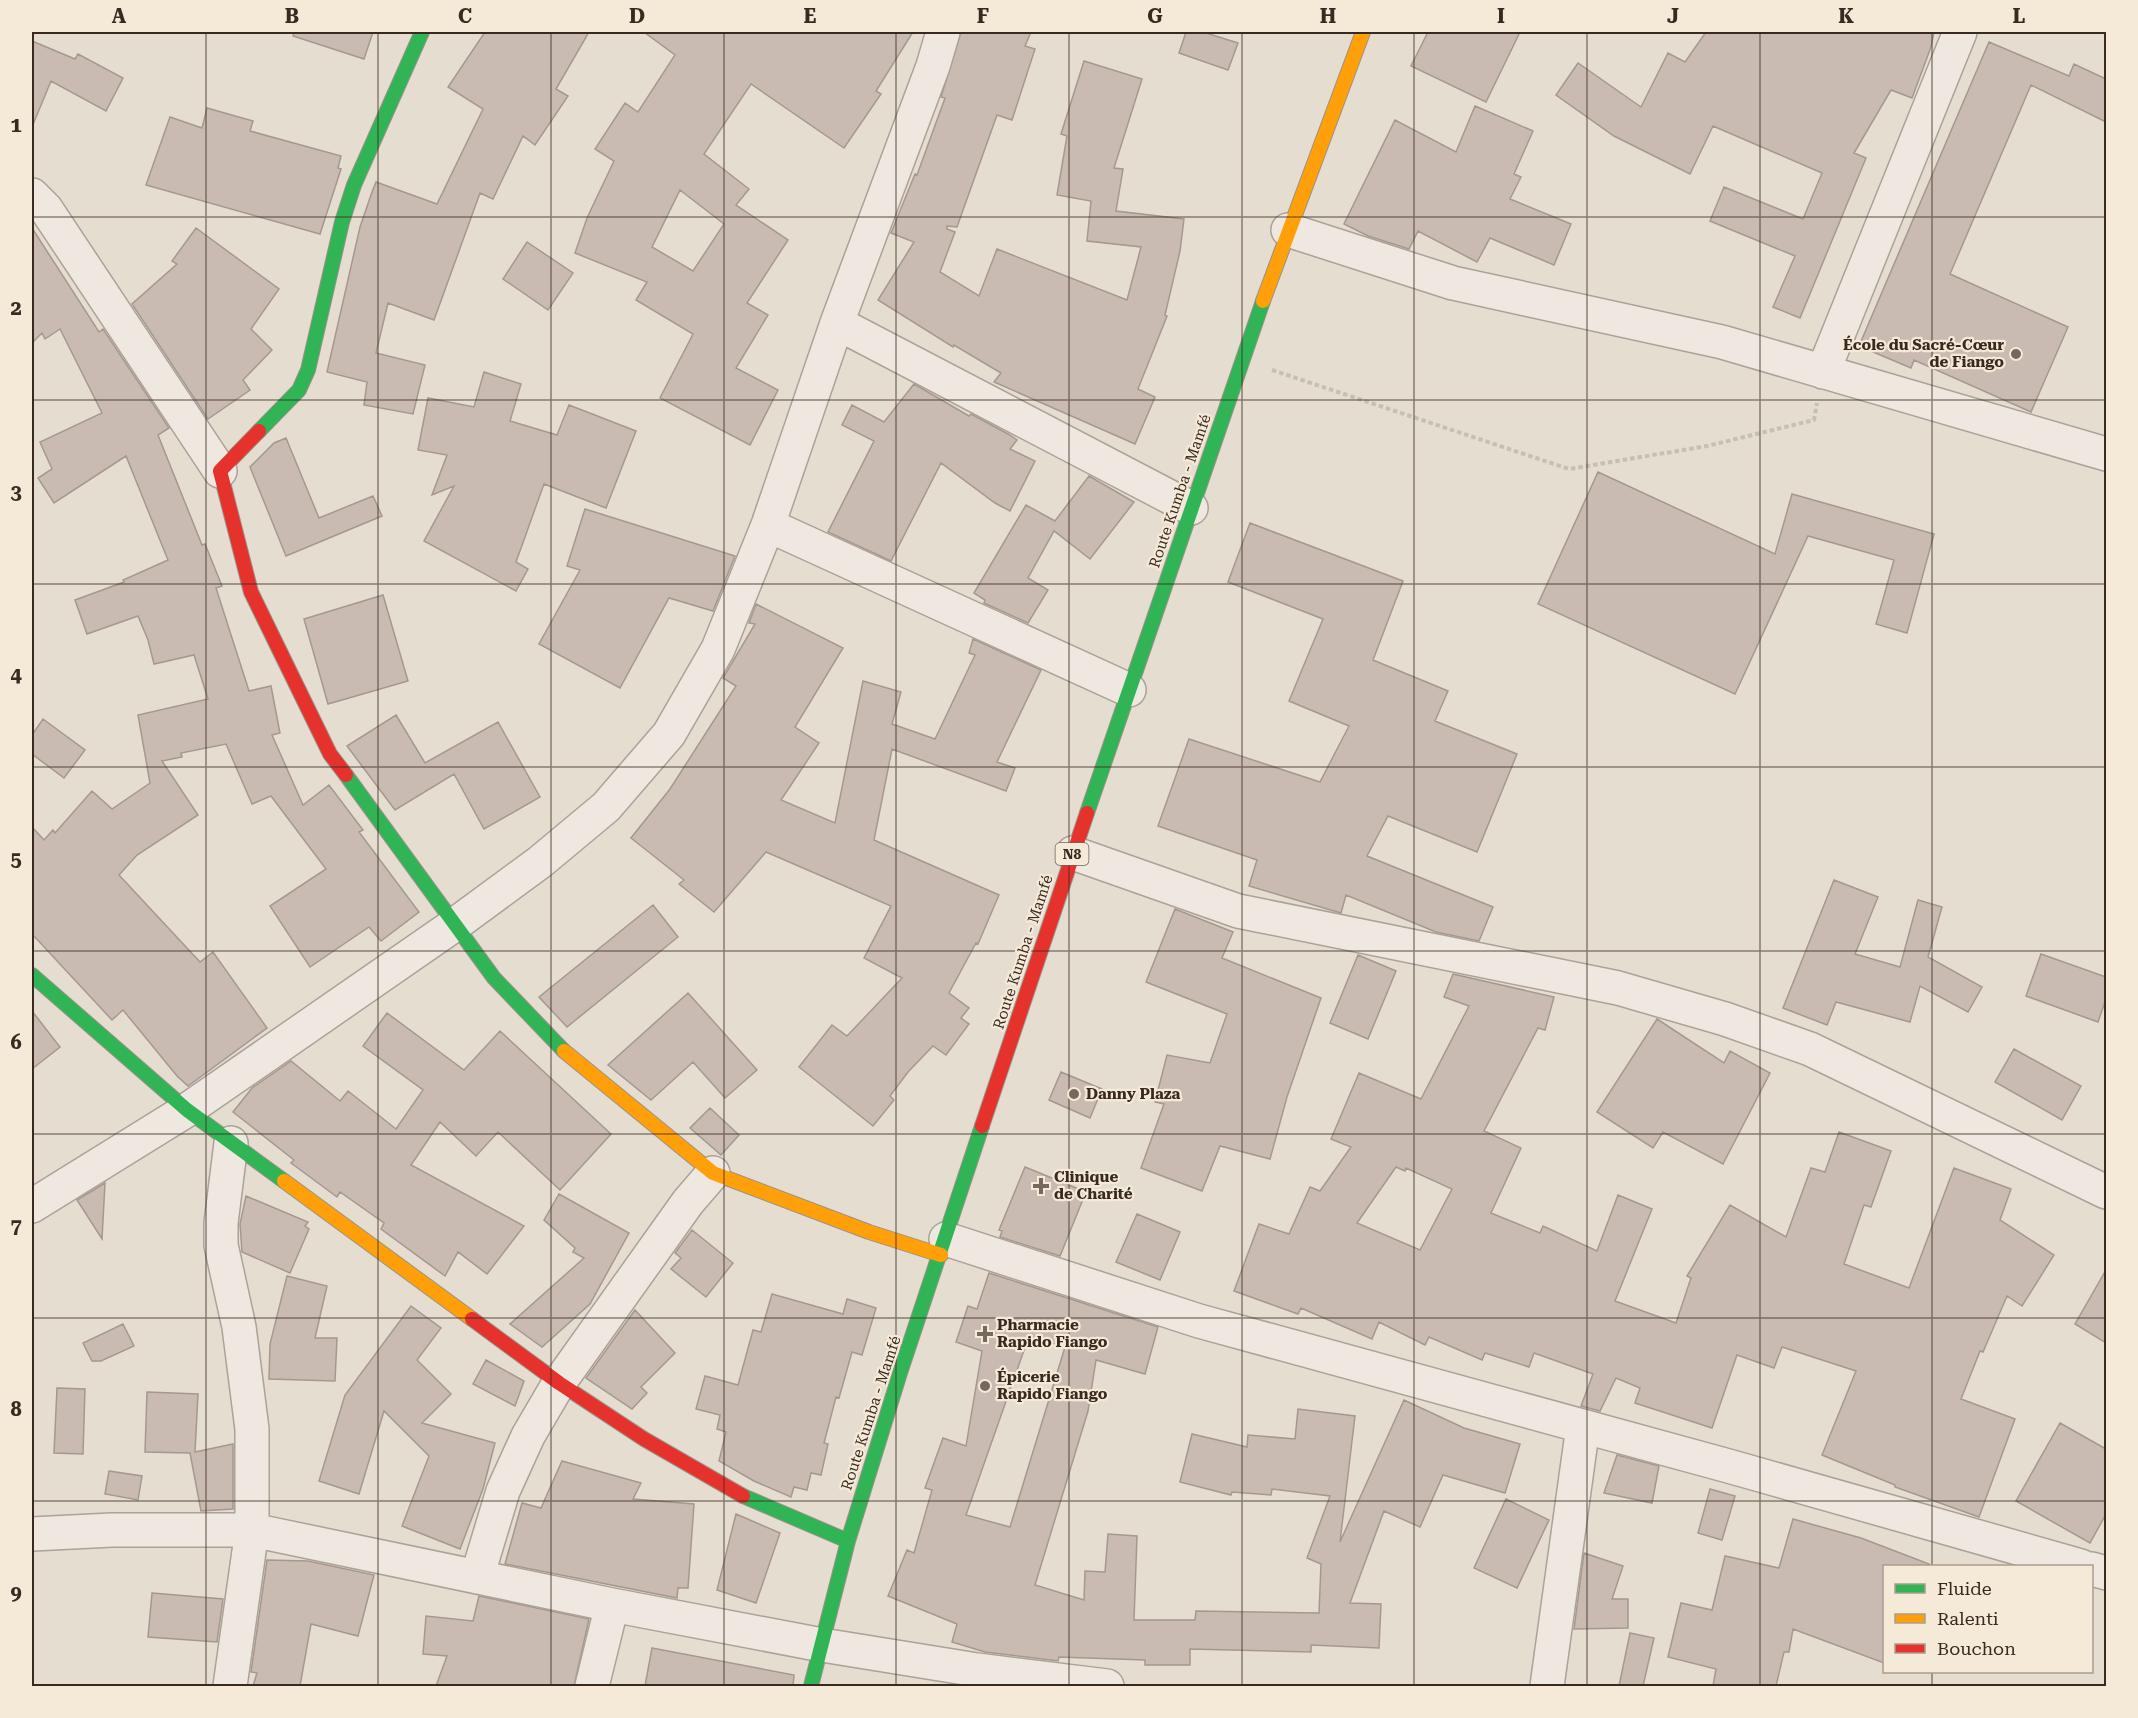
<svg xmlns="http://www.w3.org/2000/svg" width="2138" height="1718" font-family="'Roboto Serif',serif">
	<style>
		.building { fill: #c9bbb1; stroke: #a5988f; stroke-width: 1.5; fill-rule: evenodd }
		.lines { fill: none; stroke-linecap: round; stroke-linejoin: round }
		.street-casing { stroke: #aba299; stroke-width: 36 }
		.fast-casing { stroke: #9a9288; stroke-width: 16 }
		.slow-casing { stroke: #9a9288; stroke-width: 16 }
		.jam-casing { stroke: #9a9288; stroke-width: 16 }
		.path { stroke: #c6bfb8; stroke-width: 4; stroke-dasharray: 4.5 3; stroke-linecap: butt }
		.street { stroke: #eee8e1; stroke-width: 33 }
		.fast { stroke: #30b455; stroke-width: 14 }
		.slow { stroke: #ff9f0a; stroke-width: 14 }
		.jam { stroke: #e5322d; stroke-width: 14 }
		.grid { fill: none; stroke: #392a21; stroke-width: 1.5; stroke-opacity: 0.55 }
		.poi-dot { fill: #75695e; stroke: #f5e9d7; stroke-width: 2 }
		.labels { text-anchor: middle; stroke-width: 4.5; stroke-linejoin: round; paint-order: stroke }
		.shield { fill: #f5e9d7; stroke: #716358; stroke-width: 1.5 }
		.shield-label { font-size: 14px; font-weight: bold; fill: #392a21 }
		.poi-label { font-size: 15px; font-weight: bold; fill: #392a21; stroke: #f5e9d7; text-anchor: start }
		.street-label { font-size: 15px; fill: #392a21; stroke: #f5e9d7 }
		.neatline { fill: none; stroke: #392a21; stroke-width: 2 }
		.grid-label { font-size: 20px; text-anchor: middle; font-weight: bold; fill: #392a21 }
	</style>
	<rect width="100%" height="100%" fill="#e5ddd0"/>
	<!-- building -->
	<path class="building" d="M294,32H373L364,59L293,36Z
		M485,32H589L556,89L568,96L535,145L523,136L493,199L480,193L434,320L388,303L376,353L425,365L413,414L364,405L367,382L327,372L360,227L372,192L376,182L437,204L483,109L448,87Z
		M644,32H913L876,91L881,94L844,148L751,84L704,154L749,189L736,205L788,240L747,303L768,315L736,368L778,390L750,445L660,398L693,334L636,300L647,282L575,253L587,218L614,161L595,149L625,103L638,112L675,55ZM680,190L724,224L693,271L652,247Z
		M961,32H1031L1025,46L1035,49L1012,120L997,115L957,227L947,226V229L955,232L940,272L979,296L997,249L1127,300L1141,247L1087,241L1091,201L1057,195L1067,136L1061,134L1084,61L1142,79L1114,168L1123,169L1116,211L1184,219L1180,251L1165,315L1167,316L1138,389L1155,397L1135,444L994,382L1001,373L954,345L953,347L878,300L914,242L891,233L915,174L917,175L945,98L941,97Z
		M1186,32H1203L1238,43L1228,70L1179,53Z
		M1428,32H1520L1486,102L1411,66Z
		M1706,32H1934L1931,47L1912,98L1891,90L1854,153L1866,158L1800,318L1773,307L1795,256L1710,221L1724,187L1803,219L1822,173L1713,126L1690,174L1614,136L1556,95L1578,63L1641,107L1668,53L1685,62Z
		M32,41L75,59L78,54L123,78L106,111L51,81L32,127Z
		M1989,42L2069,76L2074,64L2106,79V122L2031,85L1950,274L2068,327L2031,412L1914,360L1911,368L1859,346Z
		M1475,106L1533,131L1514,174L1521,177L1510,199L1571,224L1554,265L1490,238L1477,262L1418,231L1409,249L1368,236L1344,224L1395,120L1456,152Z
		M207,108L253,121L250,131L341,156L338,168L341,169L320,234L146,185L170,117L202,128Z
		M32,228L99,332L103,329L169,428L158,435L202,545L205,544L222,586L216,588L249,691L271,686L280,733L272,735L303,805L329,785L363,830L359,832L419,912L381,941L369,927L310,967L270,906L326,869L271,796L252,804L226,744L181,753L182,757L162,761L198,815L137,855L119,875L200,962L213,952L267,1028L188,1086L177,1076L123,1010L112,1020L32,934V827L44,840L53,830L55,833L92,791L112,809L150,783L138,715L208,699L194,655L154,664L148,640L138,616L87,634L75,600L124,582L123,580L168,560L126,456L54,503L38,478L52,469L40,442L102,413L60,329L45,339L42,333L32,343Z
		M196,228L279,289L251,329L272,350L243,380L250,390L208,419L132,304L177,264L172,261Z
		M527,242L573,273L548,310L503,279Z
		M484,372L521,384L510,421L557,435L569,405L636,431L606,508L544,484L516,562L528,569L516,591L424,541L454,486L432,495L447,455L418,450L428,398L474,407Z
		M914,384L969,416L971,414L1008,434L1017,440L1010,449L1035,461L1010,511L995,503L941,463L891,561L828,532L874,441L842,425L852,405L884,422Z
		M286,438L319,518L373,496L382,516L286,556L250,467L274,443Z
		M1598,472L1775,554L1792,494L1934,534L1907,633L1876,624L1894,560L1808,536L1735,694L1538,604Z
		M1089,476L1134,502L1090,559L1054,531L1028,578L1048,590L1028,623L984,603L985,600L974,593L1026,505L1055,521Z
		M585,509L735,556L713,611L669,598L620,688L539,644L580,570L567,566Z
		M1250,523L1403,581L1373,660L1448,691L1435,721L1517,754L1477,852L1388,816L1367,856L1493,907L1479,941L1436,932L1346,895L1341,913L1249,886L1257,860L1158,826L1189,739L1320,782L1349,726L1289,701L1323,619L1228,582Z
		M383,595L408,681L328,704L304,619Z
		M756,604L843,648L795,727L819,743L781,800L835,823L863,681L901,692L892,724L935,739L975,655L969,653L973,639L1041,670L997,762L1015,768L1006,791L892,749L874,840L999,895L978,944L976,943L949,993L969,1008L961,1018L969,1024L946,1055L933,1046L908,1072L890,1096L894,1100L873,1126L799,1067L832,1025L847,1036L902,978L864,958L891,906L766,852L714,912L679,884L684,880L631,838L670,789L736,686L723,678L755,624L749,623Z
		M396,715L425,763L498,722L540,797L484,829L454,774L395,810L347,746Z
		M43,719L85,750L64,778L32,754V735Z
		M1834,880L1878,897L1855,954L1900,967L1918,900L1942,907L1928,957L1982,987L1968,1012L1920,986L1910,1022L1836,1002L1827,1025L1783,1008Z
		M653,905L678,937L567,1027L539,997Z
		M1175,909L1233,932L1222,958L1321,998L1287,1097L1270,1159L1220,1146L1202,1191L1141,1168L1164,1104L1155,1102L1167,1055L1210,1063L1227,1014L1146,982Z
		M2041,954L2106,977V999L2098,1022L2026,996Z
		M1358,955L1396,971L1368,1039L1330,1023Z
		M1453,974L1554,997L1545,1030L1538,1028L1484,1131L1521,1148L1491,1213L1540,1233L1543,1226L1597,1251L1618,1195L1652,1209L1615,1301L1676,1323L1691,1278L1687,1276L1730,1205L1786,1237L1811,1168L1825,1172L1839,1132L1891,1151L1871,1207L1864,1205L1844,1264L1909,1288L1954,1168L2011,1189L2000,1220L2054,1255L2022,1306L2007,1296L1983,1352L1980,1351L1961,1399L2015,1419L1979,1517L1895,1487V1485L1822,1455L1856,1371L1782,1347L1774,1368L1737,1355L1712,1428L1635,1403L1640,1388L1616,1378L1600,1411L1581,1406L1593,1374L1534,1353L1529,1367L1485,1353L1482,1360L1429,1337L1425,1345L1379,1322L1372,1339L1301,1308L1298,1314L1234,1291L1259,1224L1289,1234L1310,1187L1320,1191L1351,1147L1331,1139L1359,1073L1421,1099L1469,1006L1444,997ZM1396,1167L1405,1171L1406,1168L1452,1189L1420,1250L1357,1223Z
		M688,993L757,1070L725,1098L693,1062L651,1100L608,1065Z
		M32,1011L60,1047L32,1069Z
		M387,1013L464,1070L500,1031L611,1134L560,1190L498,1132L476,1156L440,1122L411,1165L524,1226L487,1274L458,1252L445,1276L381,1229L384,1223L340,1192L337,1197L291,1163L294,1160L233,1112L252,1088L291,1061L340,1101L348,1091L396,1129L423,1090L363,1046Z
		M1657,1019L1724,1063L1730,1051L1770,1073L1723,1164L1663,1132L1653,1148L1597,1112Z
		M2014,1049L2081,1086L2062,1120L1995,1082Z
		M1061,1072L1102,1089L1090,1118L1049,1100Z
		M710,1108L739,1135L721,1155L690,1128Z
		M1025,1167L1086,1192L1060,1256L1000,1237L1002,1231L999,1230Z
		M105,1183L102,1239L77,1200Z
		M559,1194L629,1233L590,1304L542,1347L510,1324L584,1258L573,1252L575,1248L544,1220Z
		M246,1196L308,1222L305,1226L309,1229L290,1273L242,1252L240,1224Z
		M1137,1214L1180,1232L1160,1280L1116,1262Z
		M692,1230L733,1263L706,1297L671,1269L681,1258L675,1253Z
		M2106,1270V1343L2075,1324Z
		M989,1273L1158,1327L1145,1374L1096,1360L1088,1411L1035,1585L1084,1600L1085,1571L1105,1572L1108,1534L1137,1536L1134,1620H1195L1196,1611L1319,1613L1321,1564L1307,1558L1330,1496L1272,1489L1271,1495L1232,1492L1231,1495L1180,1482L1192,1434L1247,1447L1248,1435L1295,1439L1298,1409L1355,1416L1340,1542L1404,1400L1464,1428L1520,1444L1505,1493L1443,1475L1420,1527L1384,1511L1350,1603L1381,1604L1379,1648L1311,1645V1652L1190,1649V1665H1145V1660L1059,1657L1058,1661L985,1652L952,1642L957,1624L888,1596L907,1550L914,1553L932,1490L925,1488L943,1438L966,1446L982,1351L956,1342L968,1306L977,1309ZM1029,1336L1065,1347L1010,1527L966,1515Z
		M287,1276L327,1286L315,1338H337L335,1381L269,1379L270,1344Z
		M772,1294L843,1314L847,1299L876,1308L862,1355L852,1352L839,1398L836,1397L824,1443L828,1444L821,1475L811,1473L807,1490L794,1487L791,1497L754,1481L719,1461L726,1432L717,1429L720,1415L696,1409L705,1376L738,1385L753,1330L761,1332Z
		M411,1306L441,1328L417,1360L451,1394L422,1423L495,1443L483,1489L460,1549L402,1526L429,1456L384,1411L359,1494L319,1481L345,1395Z
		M635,1310L675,1353L641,1387L647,1393L632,1409L586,1378Z
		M123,1324L134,1346L101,1361H92L83,1343Z
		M486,1360L524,1381L515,1406L473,1384Z
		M57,1388L85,1389L83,1454L54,1453Z
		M147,1392L198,1394L195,1452L233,1444V1509L201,1511L190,1453L145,1452Z
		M2060,1423L2106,1449V1514L2090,1543L2016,1501Z
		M1617,1455L1659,1466L1652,1503L1604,1493Z
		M562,1461L641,1483L633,1499L694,1504L688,1588H678L677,1598L505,1564L522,1503L541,1508Z
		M109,1471L142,1476L138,1500L105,1494Z
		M1710,1489L1735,1496L1722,1540L1698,1533Z
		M1506,1499L1549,1520L1517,1588L1474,1568Z
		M736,1514L780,1533L756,1603L717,1590Z
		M1793,1519L1861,1538L1929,1564V1566H1884V1663L1793,1629L1789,1652H1784L1776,1686H1713L1716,1669L1668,1657L1681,1603L1712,1610L1725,1556L1779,1568Z
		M1584,1553L1623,1566L1612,1599H1628V1628L1574,1629Z
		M267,1560L308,1561L374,1575L358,1636L311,1624L300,1686H253L257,1673L251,1672Z
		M152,1593L223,1599L217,1642L148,1637Z
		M479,1596L589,1619L574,1686H436L447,1656L423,1654L426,1616L473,1621Z
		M1630,1633L1654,1638L1643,1686H1619Z
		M652,1648L794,1675L793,1686H645Z"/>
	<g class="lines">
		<defs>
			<path id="street" d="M32,195L46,209L220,471
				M1288,230L1453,283L1722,342L2106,454
				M837,323L1191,508
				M1823,372L1960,32
				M768,525L1129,690
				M1073,853L1238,911L1618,988L1725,1019L1810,1049L2106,1192
				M32,1206L187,1110L457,923L540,862L606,807L669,734L718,649L768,525L837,323L933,66L943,32
				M946,1239L1199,1321L1732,1467L2081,1566
				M32,1534L112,1530H252L612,1605L822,1645L977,1670L1107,1686
				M2092,1569L2106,1573
				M477,1577L503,1491L528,1436L559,1383L688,1202L713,1173
				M230,1686L252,1530V1429L239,1327L221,1245V1223L231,1143
				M592,1686L612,1605
				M1547,1686L1583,1426"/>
			<path id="fast" d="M259,431L299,390L308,370L342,222L354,185L422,32
				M346,775L494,978L564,1051
				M1087,813L1263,301
				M32,975L187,1110L284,1181
				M743,1496L848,1541
				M811,1686L848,1541L900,1373L982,1126"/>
			<path id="slow" d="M1263,301L1363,32
				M564,1051L713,1173L869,1232L941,1255
				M284,1181L472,1319"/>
			<path id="jam" d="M259,431L220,471L251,592L330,754L346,775
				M982,1126L1087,813
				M472,1319L559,1383L644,1439L743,1496"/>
		</defs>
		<!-- street casing -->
		<use href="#street" class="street-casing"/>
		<!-- fast casing -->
		<use href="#fast" class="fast-casing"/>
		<!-- slow casing -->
		<use href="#slow" class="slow-casing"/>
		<!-- jam casing -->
		<use href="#jam" class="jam-casing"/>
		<!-- path -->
		<path class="path" d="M1272,370L1569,469L1707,446L1814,420L1817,403"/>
		<!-- street -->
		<use href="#street" class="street"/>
		<!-- fast -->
		<use href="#fast" class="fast"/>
		<!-- slow -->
		<use href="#slow" class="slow"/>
		<!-- jam -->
		<use href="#jam" class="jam"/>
	</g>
	<!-- grid -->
	<path class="grid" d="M206,32V1686M378,32V1686M551,32V1686M724,32V1686M896,32V1686M1069,32V1686M1242,32V1686M1414,32V1686M1587,32V1686M1760,32V1686M1932,32V1566M32,217H2106M32,400H2106M32,584H2106M32,767H2106M32,951H2106M32,1134H2106M32,1318H2106M32,1501H2106M1932,1672V1686"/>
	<!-- markers -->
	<g class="poi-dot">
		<circle cx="2016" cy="354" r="6"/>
		<circle cx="1074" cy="1094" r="6"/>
		<path d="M1038 1177h6v6h6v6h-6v6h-6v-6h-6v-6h6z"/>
		<path d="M982 1325h6v6h6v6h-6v6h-6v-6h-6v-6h6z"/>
		<circle cx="985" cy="1386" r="6"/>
	</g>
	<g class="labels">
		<!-- shield labels -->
		<rect class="shield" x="1055.5" y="843" width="33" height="22" rx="4.5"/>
		<g class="shield-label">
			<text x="1072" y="859">N8</text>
		</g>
		<!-- poi labels -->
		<g class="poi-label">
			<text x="2004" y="350" text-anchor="end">École du Sacré-Cœur<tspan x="2004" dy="17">de Fiango</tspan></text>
			<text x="1086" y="1099">Danny Plaza</text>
			<text x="1054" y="1182">Clinique<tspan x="1054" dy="17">de Charité</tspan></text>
			<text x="997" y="1330">Pharmacie<tspan x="997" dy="17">Rapido Fiango</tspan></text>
			<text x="997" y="1382">Épicerie<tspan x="997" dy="17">Rapido Fiango</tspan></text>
		</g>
		<!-- street labels -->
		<g class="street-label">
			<text transform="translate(1180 491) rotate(-71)" y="5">Route Kumba - Mamfé</text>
			<text transform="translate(1023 952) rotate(-72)" y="5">Route Kumba - Mamfé</text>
			<text transform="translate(871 1413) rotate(-72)" y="5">Route Kumba - Mamfé</text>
		</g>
	</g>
	<!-- border -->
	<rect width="2138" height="1718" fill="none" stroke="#f5e9d7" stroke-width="66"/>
	<!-- legend -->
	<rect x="1883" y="1565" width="210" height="108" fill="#f5e9d7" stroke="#aa9d8e" stroke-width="1.5"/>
	<rect x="1895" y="1584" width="30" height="9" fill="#30b455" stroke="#aa9d8e" stroke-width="1.5"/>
	<text x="1937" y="1595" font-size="18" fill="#392a21">Fluide</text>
	<rect x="1895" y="1614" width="30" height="9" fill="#ff9f0a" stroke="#aa9d8e" stroke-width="1.5"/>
	<text x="1937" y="1625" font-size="18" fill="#392a21">Ralenti</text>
	<rect x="1895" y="1644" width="30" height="9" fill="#e5322d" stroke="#aa9d8e" stroke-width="1.5"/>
	<text x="1937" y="1655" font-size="18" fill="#392a21">Bouchon</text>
	<rect x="33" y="33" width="2072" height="1652" class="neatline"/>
	<g class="grid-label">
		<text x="119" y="23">A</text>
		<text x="292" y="23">B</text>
		<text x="465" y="23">C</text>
		<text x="637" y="23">D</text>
		<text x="810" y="23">E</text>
		<text x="983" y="23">F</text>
		<text x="1155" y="23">G</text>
		<text x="1328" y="23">H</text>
		<text x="1501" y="23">I</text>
		<text x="1673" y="23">J</text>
		<text x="1846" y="23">K</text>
		<text x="2019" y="23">L</text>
		<text x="16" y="132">1</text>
		<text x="16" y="315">2</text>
		<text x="16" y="499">3</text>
		<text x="16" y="682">4</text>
		<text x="16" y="866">5</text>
		<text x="16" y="1049">6</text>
		<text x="16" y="1233">7</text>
		<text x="16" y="1416">8</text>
		<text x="16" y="1600">9</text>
	</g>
</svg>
